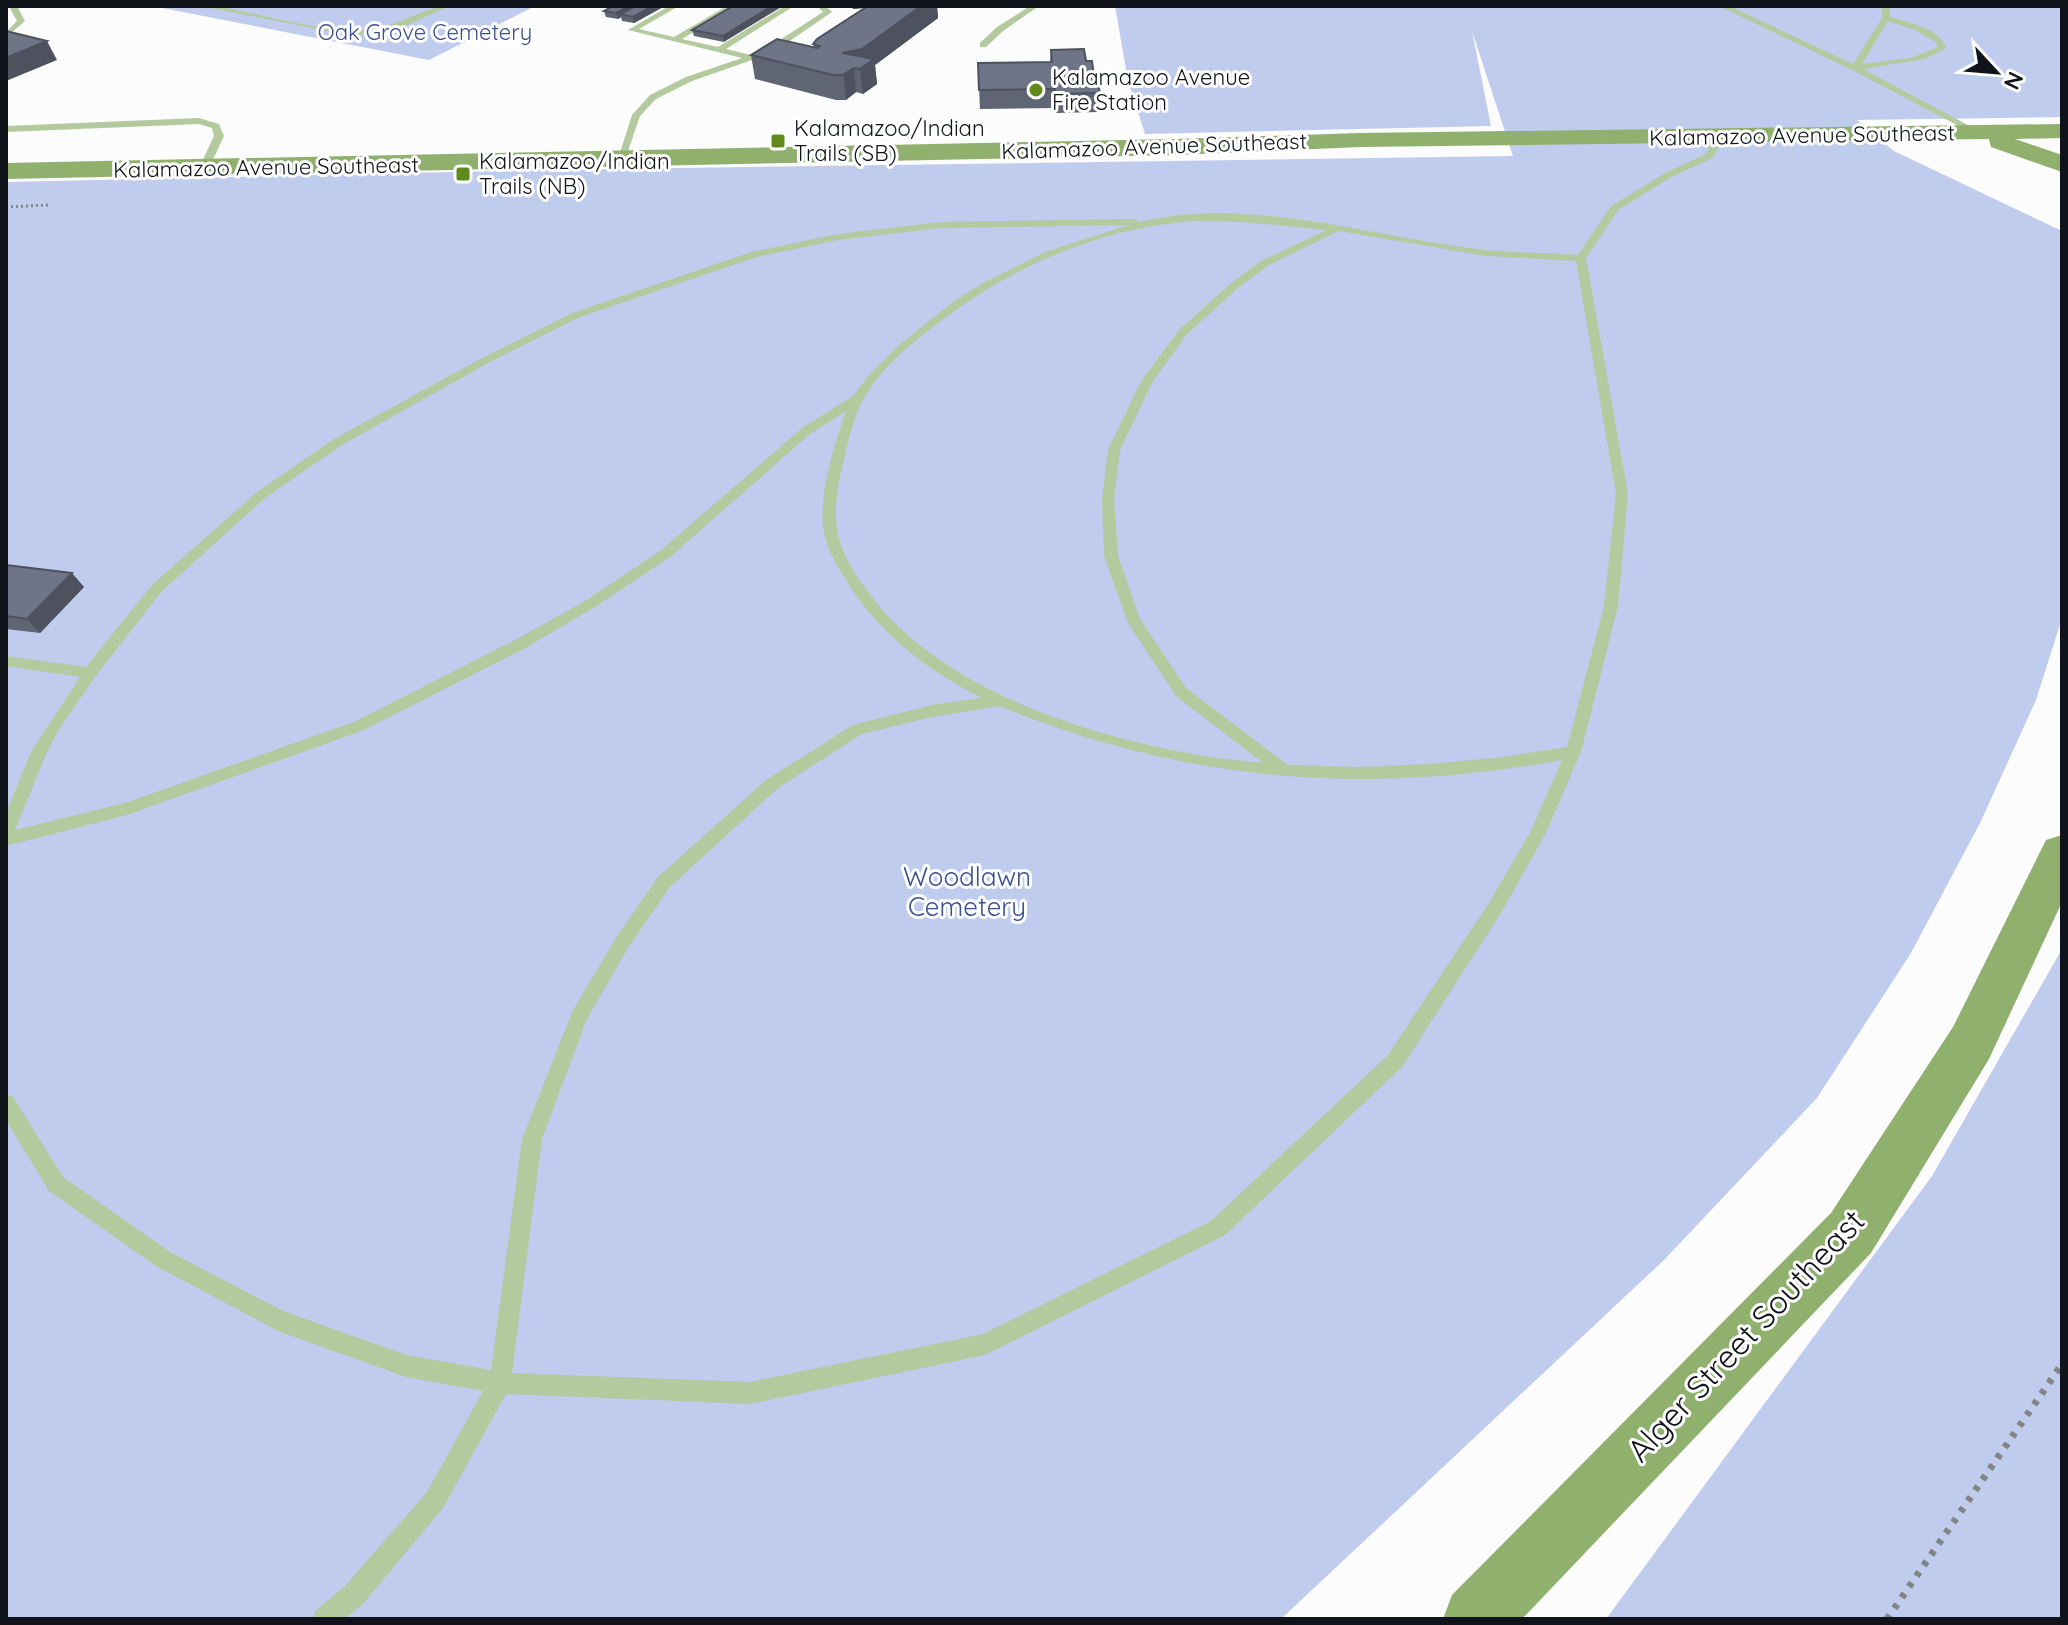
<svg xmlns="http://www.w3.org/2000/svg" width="2068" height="1625" font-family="Quicksand,sans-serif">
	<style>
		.green { fill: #bfccee }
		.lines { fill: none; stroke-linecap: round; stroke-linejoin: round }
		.path-far1 { stroke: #828486; stroke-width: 3; stroke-dasharray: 2 3; stroke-linecap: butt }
		.path { stroke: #828486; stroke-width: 7; stroke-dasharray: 5 8; stroke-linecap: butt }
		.service { fill: #b3c99e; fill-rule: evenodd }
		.secondary { fill: #90b06e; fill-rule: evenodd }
		.wall { fill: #5f6573 }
		.shaded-wall { fill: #4d525e }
		.building { fill: #6e7586; stroke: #4d525e; stroke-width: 2 }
		.poi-dot { fill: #5e8b1c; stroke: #fff; stroke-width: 3 }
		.labels { text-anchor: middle; stroke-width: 6; stroke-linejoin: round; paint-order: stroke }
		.far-park-label { font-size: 22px; fill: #3a4f92; stroke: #fff }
		.far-poi-label { font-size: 22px; fill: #101319; stroke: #fff; text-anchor: start }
		.far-street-label { font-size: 22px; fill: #101319; stroke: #fff }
		.park-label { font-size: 26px; fill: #3a4f92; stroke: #fff }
		.near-street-label { font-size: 32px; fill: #101319; stroke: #fff }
	</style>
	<rect width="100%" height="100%" fill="#fbfcfb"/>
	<!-- green -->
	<path class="green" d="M152,6H535L429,60Z
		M1115,6H2062V117L1857,120L1894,151L2062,231V618L2036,700L1981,821L1911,953L1817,1098L1664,1260L1281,1619H6V182L545,170L1513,156L1472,31L1491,126L1145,134L1128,81Z
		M2062,949V1619H1606L1932,1176Z"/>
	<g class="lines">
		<!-- path-far1 -->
		<path class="path-far1" d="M6,207L49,205"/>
		<!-- path -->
		<path class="path" d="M1887,1619L2062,1364"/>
		<!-- service -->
		<path class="service" d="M9,6H17L25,21L11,33L7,31L17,21Z
			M200,6H216C259,14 331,35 371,29C398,26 426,6 449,6L401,28L374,34L348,35Z
			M669,6H679L639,29L674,37L727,6H736L682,39L718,47L785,6H794L726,49L751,55L766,49L823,12L817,6H826L832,12L772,53L692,81L656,99L640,116L625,160L617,162L632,115L650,95L686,77L742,58L628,30Z
			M1030,6H1039L1003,31L986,47H980V43L997,27Z
			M1719,6H1729L1853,64L1882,18V6H1890V17C1908,22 1940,28 1946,48L1925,59L1863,69L1979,131L1972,133L1852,70ZM1888,21L1915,30L1936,42L1938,47L1911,58L1862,64Z
			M199,118L219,124L224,136L209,168L204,171L199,168L214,136L212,128L199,124L6,132V126Z
			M1719,134L1724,137L1713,158L1673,176L1618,210L1586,258L1628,494L1618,606L1581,752L1546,833L1501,913L1402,1067L1225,1235L985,1355L750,1404L506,1394L443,1508L362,1605L344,1619H313L316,1610L344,1587L427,1492L483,1391L406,1377L278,1331L156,1266L49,1191L6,1120V1094L13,1097L63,1177L170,1252L283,1311L406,1355L491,1370L522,1139L573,1010L616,938L658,877L766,780L853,725L932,705L982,698C925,669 877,632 844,577C834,562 825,544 823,526C820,488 834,446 846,411L810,434L670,557L595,607L527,647L364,730L127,815L6,846V813L31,752L80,677L6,666V656L86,667L152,585L257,492L334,439L480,359L572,313L751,252L838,234L940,222L1135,219L1140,222C1250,195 1376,238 1486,250C1516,253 1548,253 1578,255L1611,206L1667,172L1706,154L1714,137ZM1194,221L1243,222L1327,230L1261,261L1230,284L1178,331L1140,383L1108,450L1102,499L1104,556L1128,623L1176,696L1263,763C1134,752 948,702 869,593C855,575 840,552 837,529C834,507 838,484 843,463C848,442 853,418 863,400C881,366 918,338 949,315C1019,263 1106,227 1194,221ZM1129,225L1045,252L983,283L954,301L899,345L869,375L853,396L802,428L660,551L585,601L517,639L354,722L125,803L15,830L47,752L58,731L95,677L162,591L265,498L342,445L488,363L580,317L757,257L838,240L940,228ZM1339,231L1486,256L1576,261L1616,494L1604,606L1567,747L1503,757L1431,764L1358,767L1288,765L1186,688L1140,619L1118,556L1114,499L1120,450L1152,383L1186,335L1238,288L1269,265ZM999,706C1186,782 1363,796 1562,760L1531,831L1489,903L1388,1055L1211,1221L983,1334L750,1382L512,1373L542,1139L587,1019L628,948L670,887L778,788L862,734L932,717Z"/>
		<!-- secondary -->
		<path class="secondary" d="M2062,124V138L2015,139L2062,155V172L1991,147L1989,139L1360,147L1176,155L6,179V163L1176,139L1360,133Z
			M2062,835V902L1989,1059L1871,1253L1522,1619H1443L1452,1595L1831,1213L1953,1027L2046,840Z"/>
	</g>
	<!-- wall -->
	<path class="wall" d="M613,6H663V7L634,23L622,21L621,17L618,19L606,17L604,11Z
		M733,6L724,42L694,36L692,30Z
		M851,6H937L938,18L875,65L877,84L863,94L856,92L846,100H836L755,79L751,55L814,47L813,44L866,8L853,9Z
		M1051,50L1086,61L1095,84L1100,93L1099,112L1056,113L1055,108L980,109L978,63L1050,62Z
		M6,565L84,587L40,633L6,629Z"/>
	<!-- shaded-wall -->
	<path class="shaded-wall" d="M630,6H642L620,14L621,17L618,19L616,13Z
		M653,6H663V7L634,23L633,17Z
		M772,6H783L724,42L723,36Z
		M853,6H877L853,9Z
		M921,6H937L938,18L875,65L877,84L863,94L860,69L854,68L856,92L846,100L842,53Z
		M47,41L57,60L6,81V58Z
		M72,573L84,587L40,633L27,619Z"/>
	<!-- building -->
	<path class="building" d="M613,6H630L616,13L604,11Z
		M636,6H653L633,17L620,14Z
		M733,6H772L723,36L692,30Z
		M868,6H921L862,49L842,53L874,59L860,69L854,68L843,75H833L751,55L777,39L817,48L820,46L813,44L817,39Z
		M6,31L47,41L6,58Z
		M1084,49L1086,61H1092L1095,84H1098L1100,93L1056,94L1055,89L979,90L978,63L1052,62L1051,50Z
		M6,565L72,573L27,619L6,616Z"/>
	<!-- markers -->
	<g class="poi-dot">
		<circle cx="1036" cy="90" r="8"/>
		<rect x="770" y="133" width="16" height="16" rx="4"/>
		<rect x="455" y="166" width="16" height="16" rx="4"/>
	</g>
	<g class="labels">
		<!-- far-park labels -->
		<g class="far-park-label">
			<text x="425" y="40">Oak Grove Cemetery</text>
		</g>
		<!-- far-poi labels -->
		<g class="far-poi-label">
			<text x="1052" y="85">Kalamazoo Avenue<tspan x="1052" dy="25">Fire Station</tspan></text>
			<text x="794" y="136">Kalamazoo/Indian<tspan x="794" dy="25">Trails (SB)</tspan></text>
			<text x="479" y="169">Kalamazoo/Indian<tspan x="479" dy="25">Trails (NB)</tspan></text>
		</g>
		<!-- far-street labels -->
		<g class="far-street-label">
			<text transform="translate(1802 135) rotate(-1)" y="8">Kalamazoo Avenue Southeast</text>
			<text transform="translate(1154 146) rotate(-2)" y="8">Kalamazoo Avenue Southeast</text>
			<text transform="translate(266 167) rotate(-1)" y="8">Kalamazoo Avenue Southeast</text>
		</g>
		<!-- park labels -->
		<g class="park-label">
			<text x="967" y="886">Woodlawn<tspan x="967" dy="30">Cemetery</tspan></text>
		</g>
		<!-- near-street labels -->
		<g class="near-street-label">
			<text transform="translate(1746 1336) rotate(-47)" y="11">Alger Street Southeast</text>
		</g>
	</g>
	<!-- border -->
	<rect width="2068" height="1625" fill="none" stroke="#101319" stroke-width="16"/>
	<!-- north arrow -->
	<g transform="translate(1996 72) rotate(116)" stroke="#ffffff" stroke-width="6" paint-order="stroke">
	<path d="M0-6L14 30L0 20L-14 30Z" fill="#101319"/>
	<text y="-12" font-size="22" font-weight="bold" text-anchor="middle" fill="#101319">N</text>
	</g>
</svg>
